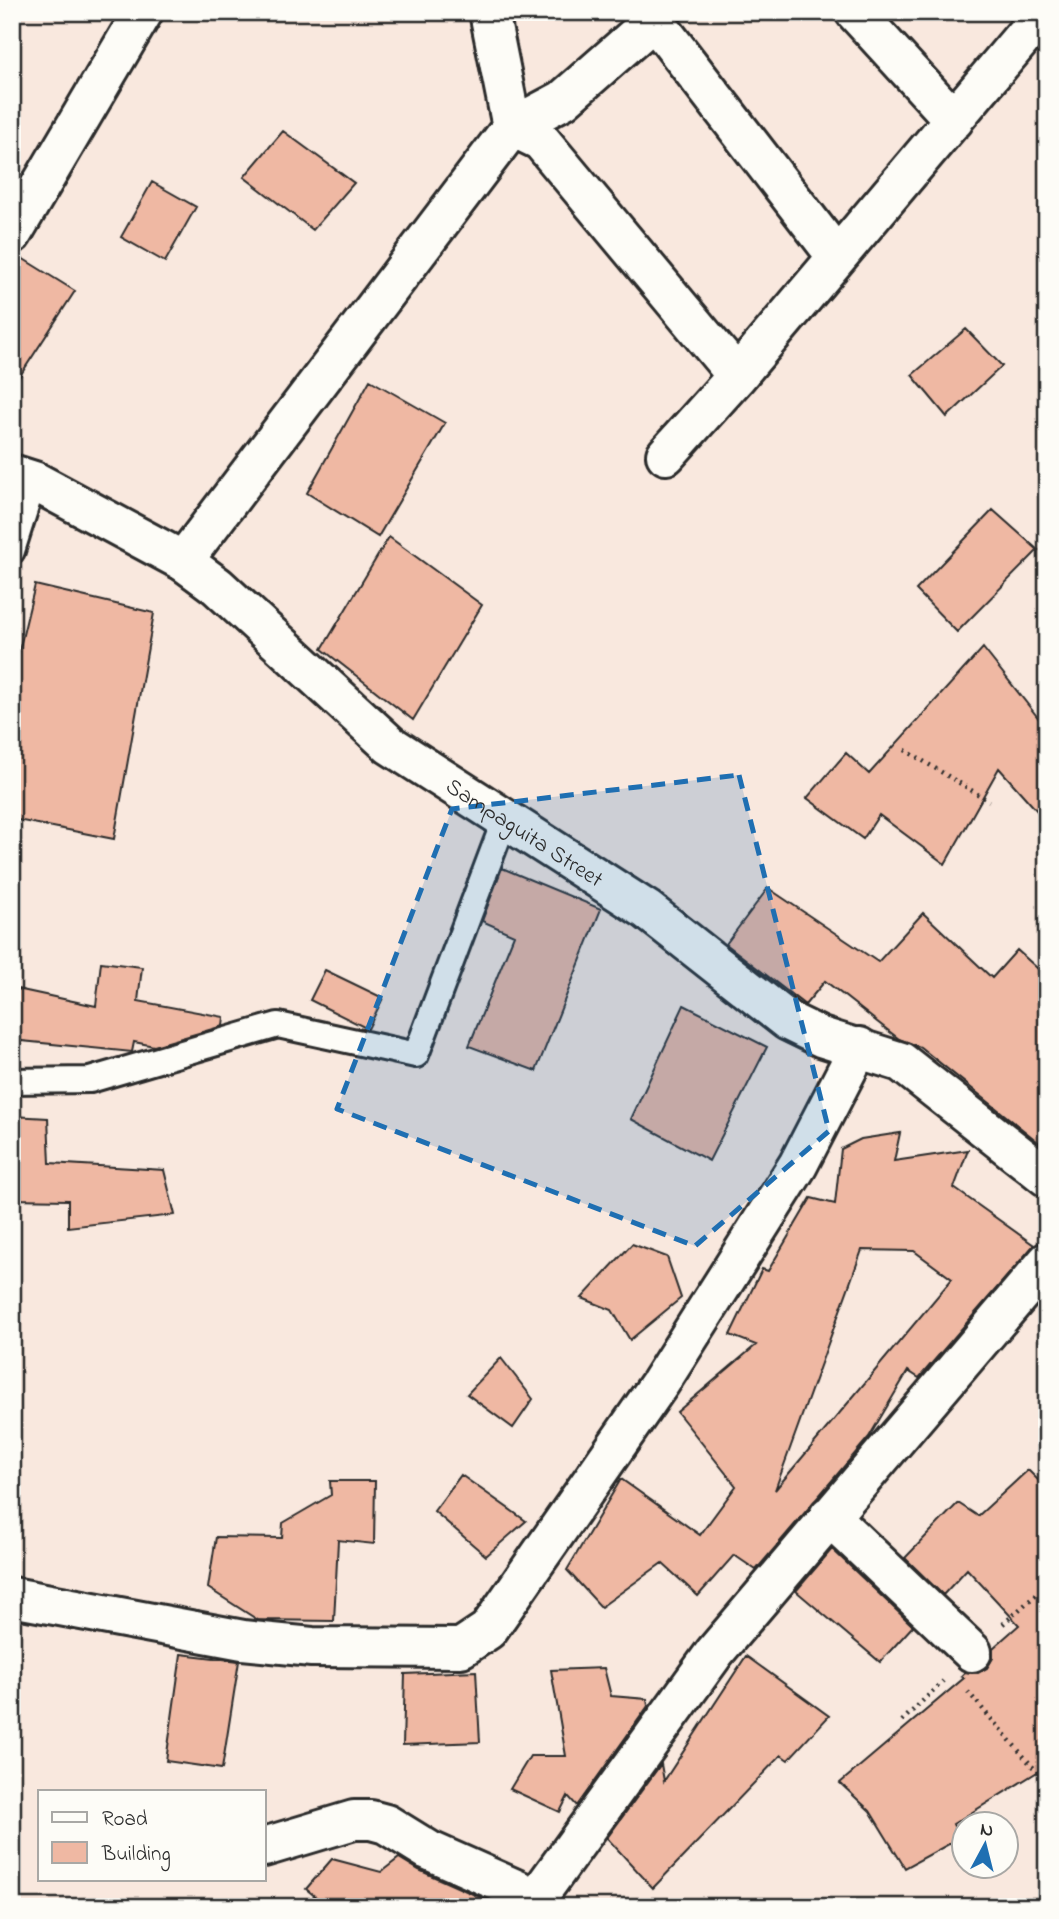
<svg xmlns="http://www.w3.org/2000/svg" width="1059" height="1919" font-family="'Indie Flower',sans-serif">
	<style>
		.building { fill: #efb8a3; stroke: #2b2b2b; stroke-width: 2; fill-rule: evenodd }
		.lines { fill: none; stroke-linecap: round; stroke-linejoin: round }
		.service-casing { stroke: #2b2b2b; stroke-width: 30 }
		.minor-casing { stroke: #2b2b2b; stroke-width: 44 }
		.tertiary-casing { stroke: #2b2b2b; stroke-width: 44 }
		.path { stroke: #2b2b2b; stroke-width: 4.5; stroke-dasharray: 2 5; stroke-linecap: butt }
		.service { stroke: #fdfcf7; stroke-width: 24 }
		.minor { stroke: #fdfcf7; stroke-width: 38 }
		.tertiary { stroke: #fdfcf7; stroke-width: 38 }
		.marked { fill: #1f6fb2; fill-opacity: 0.2; stroke: #1f6fb2; stroke-width: 5; stroke-dasharray: 14 9; stroke-linejoin: round }
		.labels { text-anchor: middle; stroke-width: 6; stroke-linejoin: round; paint-order: stroke }
		.street-label { font-size: 23px; fill: #2b2b2b; stroke: #fdfcf7 }
	</style>
	<rect width="100%" height="100%" fill="#f9e8de"/>
	<filter id="ink" filterUnits="userSpaceOnUse"><feTurbulence type="fractalNoise" baseFrequency=".0143" numOctaves="2"/><feDisplacementMap in="SourceGraphic" scale="14" xChannelSelector="R" yChannelSelector="G"/><feConvolveMatrix kernelMatrix="1 2 1 2 8 2 1 2 1" color-interpolation-filters="sRGB"/></filter>
	<g filter="url(#ink)">
		<!-- building -->
		<path class="building" d="M283,131L354,183L313,230L244,177Z
			M152,182L196,207L165,262L121,237Z
			M17,255L75,291L12,388V256Z
			M966,329L1002,366L947,417L912,375Z
			M370,380L445,423L378,537L307,493Z
			M993,510L1038,550L957,632L916,590Z
			M389,537L482,605L413,720L322,649Z
			M35,585L154,613L114,839L12,819V680Z
			M983,648L1047,729V822L999,768L945,864L879,815L863,839L807,798L846,753L869,774Z
			M502,868L601,909L536,1071L469,1046L514,935L482,921Z
			M768,888L878,962L923,913L992,978L1017,950L1047,977V1149L920,1047L899,1039L825,981L805,1005L726,944Z
			M101,962L142,967L138,1001L224,1017L223,1026L154,1046L134,1042L132,1052L12,1040V1011L17,989L96,1006Z
			M325,970L383,998L368,1029L310,1000Z
			M684,1005L767,1047L709,1161L631,1119Z
			M12,1116L48,1118L50,1163L164,1170L175,1215L68,1227V1200L12,1199Z
			M900,1133L894,1161L968,1150L954,1188L1034,1245L919,1378L908,1371L869,1437L756,1570L734,1555L698,1596L662,1563L601,1607L567,1570L621,1479L700,1535L736,1486L677,1412L756,1345L730,1335L762,1269L768,1271L811,1198L835,1204L841,1149L861,1139ZM862,1250L914,1251L952,1279L775,1490Z
			M632,1244L667,1257L681,1298L630,1340L612,1310L582,1298Z
			M501,1358L533,1399L513,1428L467,1394Z
			M1028,1470L1047,1489V1766L953,1824L960,1838L905,1868L870,1811L840,1783L964,1678L961,1676L965,1672L978,1673L987,1668L993,1658V1648L1019,1625L967,1569L943,1595L905,1558L958,1503L978,1516Z
			M461,1475L526,1521L486,1556L434,1511Z
			M330,1481H375L374,1544L338,1540L334,1621L258,1620L208,1588L216,1537L282,1538L283,1523L331,1495Z
			M832,1549L913,1626L880,1662L796,1591Z
			M181,1654L239,1661L222,1769L166,1761Z
			M746,1656L829,1716L788,1760L781,1755L653,1888L607,1838L661,1764L664,1781Z
			M604,1668L611,1696L647,1699L648,1706L577,1806L568,1796L560,1812L510,1789L530,1756H566L551,1670Z
			M476,1671L480,1742L403,1745L405,1674Z
			M399,1858L419,1870L502,1907H328L306,1889L332,1859L381,1872Z"/>
		<g class="lines">
			<defs>
				<path id="service" d="M12,551L34,481
					M12,1081L90,1080L278,1025L416,1055L505,819"/>
				<path id="minor" d="M489,12L512,127L541,141L737,376
					M653,12L654,20L837,257
					M855,12L954,120
					M12,234L143,12
					M666,455L737,376L1044,12
					M183,561L512,127L563,100L654,20
					M829,1516L972,1652
					M12,1597L243,1640L312,1647L461,1648L488,1630L660,1383L798,1165L859,1047
					M264,1847L354,1820H371L386,1824L428,1850L536,1898
					M530,1907L715,1652L1047,1262"/>
				<g id="tertiary">
					<path id="s1" d="M12,474L34,481L183,561L217,586L390,745L647,910L788,1021L821,1037L901,1062L1047,1177"/>
				</g>
			</defs>
			<!-- service casing -->
			<use href="#service" class="service-casing"/>
			<!-- minor casing -->
			<use href="#minor" class="minor-casing"/>
			<!-- tertiary casing -->
			<use href="#tertiary" class="tertiary-casing"/>
			<!-- path -->
			<path class="path" d="M905,750L989,801
				M1003,1624L1047,1585
				M968,1692L1039,1774
				M902,1721L943,1681"/>
			<!-- service -->
			<use href="#service" class="service"/>
			<!-- minor -->
			<use href="#minor" class="minor"/>
			<!-- tertiary -->
			<use href="#tertiary" class="tertiary"/>
		</g>
	</g>
	<!-- marked area -->
	<path class="marked" d="M739,775L829,1131L695,1246L337,1109L452,809Z"/>
	<g class="labels">
		<!-- street labels -->
		<g class="street-label">
			<text dy="8" stroke="none"><textPath href="#s1" startOffset="630">Sampaguita Street</textPath></text>
		</g>
	</g>
	<!-- margin -->
	<rect width="1059" height="1919" fill="none" stroke="#fdfcf7" stroke-width="42"/>
	<rect x="21" y="21" width="1017" height="1877" fill="none" stroke="#2b2b2b" stroke-width="2.5" filter="url(#ink)"/>
	<!-- legend -->
	<rect x="38" y="1790" width="228" height="91" fill="#fdfcf7" stroke="#a9a8a5" stroke-width="2"/>
	<rect x="52" y="1812" width="35" height="10" fill="#fdfcf7" stroke="#a9a8a5" stroke-width="2"/>
	<text x="102" y="1825" font-size="21" fill="#2b2b2b">Road</text>
	<rect x="52" y="1842" width="35" height="21" fill="#efb8a3" stroke="#a9a8a5" stroke-width="2"/>
	<text x="102" y="1860" font-size="21" fill="#2b2b2b">Building</text>
	<!-- north arrow -->
	<g transform="translate(985 1845) rotate(7)"><circle r="33" fill="#fdfcf7" stroke="#a9a8a5" stroke-width="2"/>
	<path d="M0-5L12 26L0 18L-12 26Z" fill="#1f6fb2"/>
	<text y="-10" font-size="19" font-weight="bold" text-anchor="middle" fill="#2b2b2b">N</text>
	</g>
</svg>
